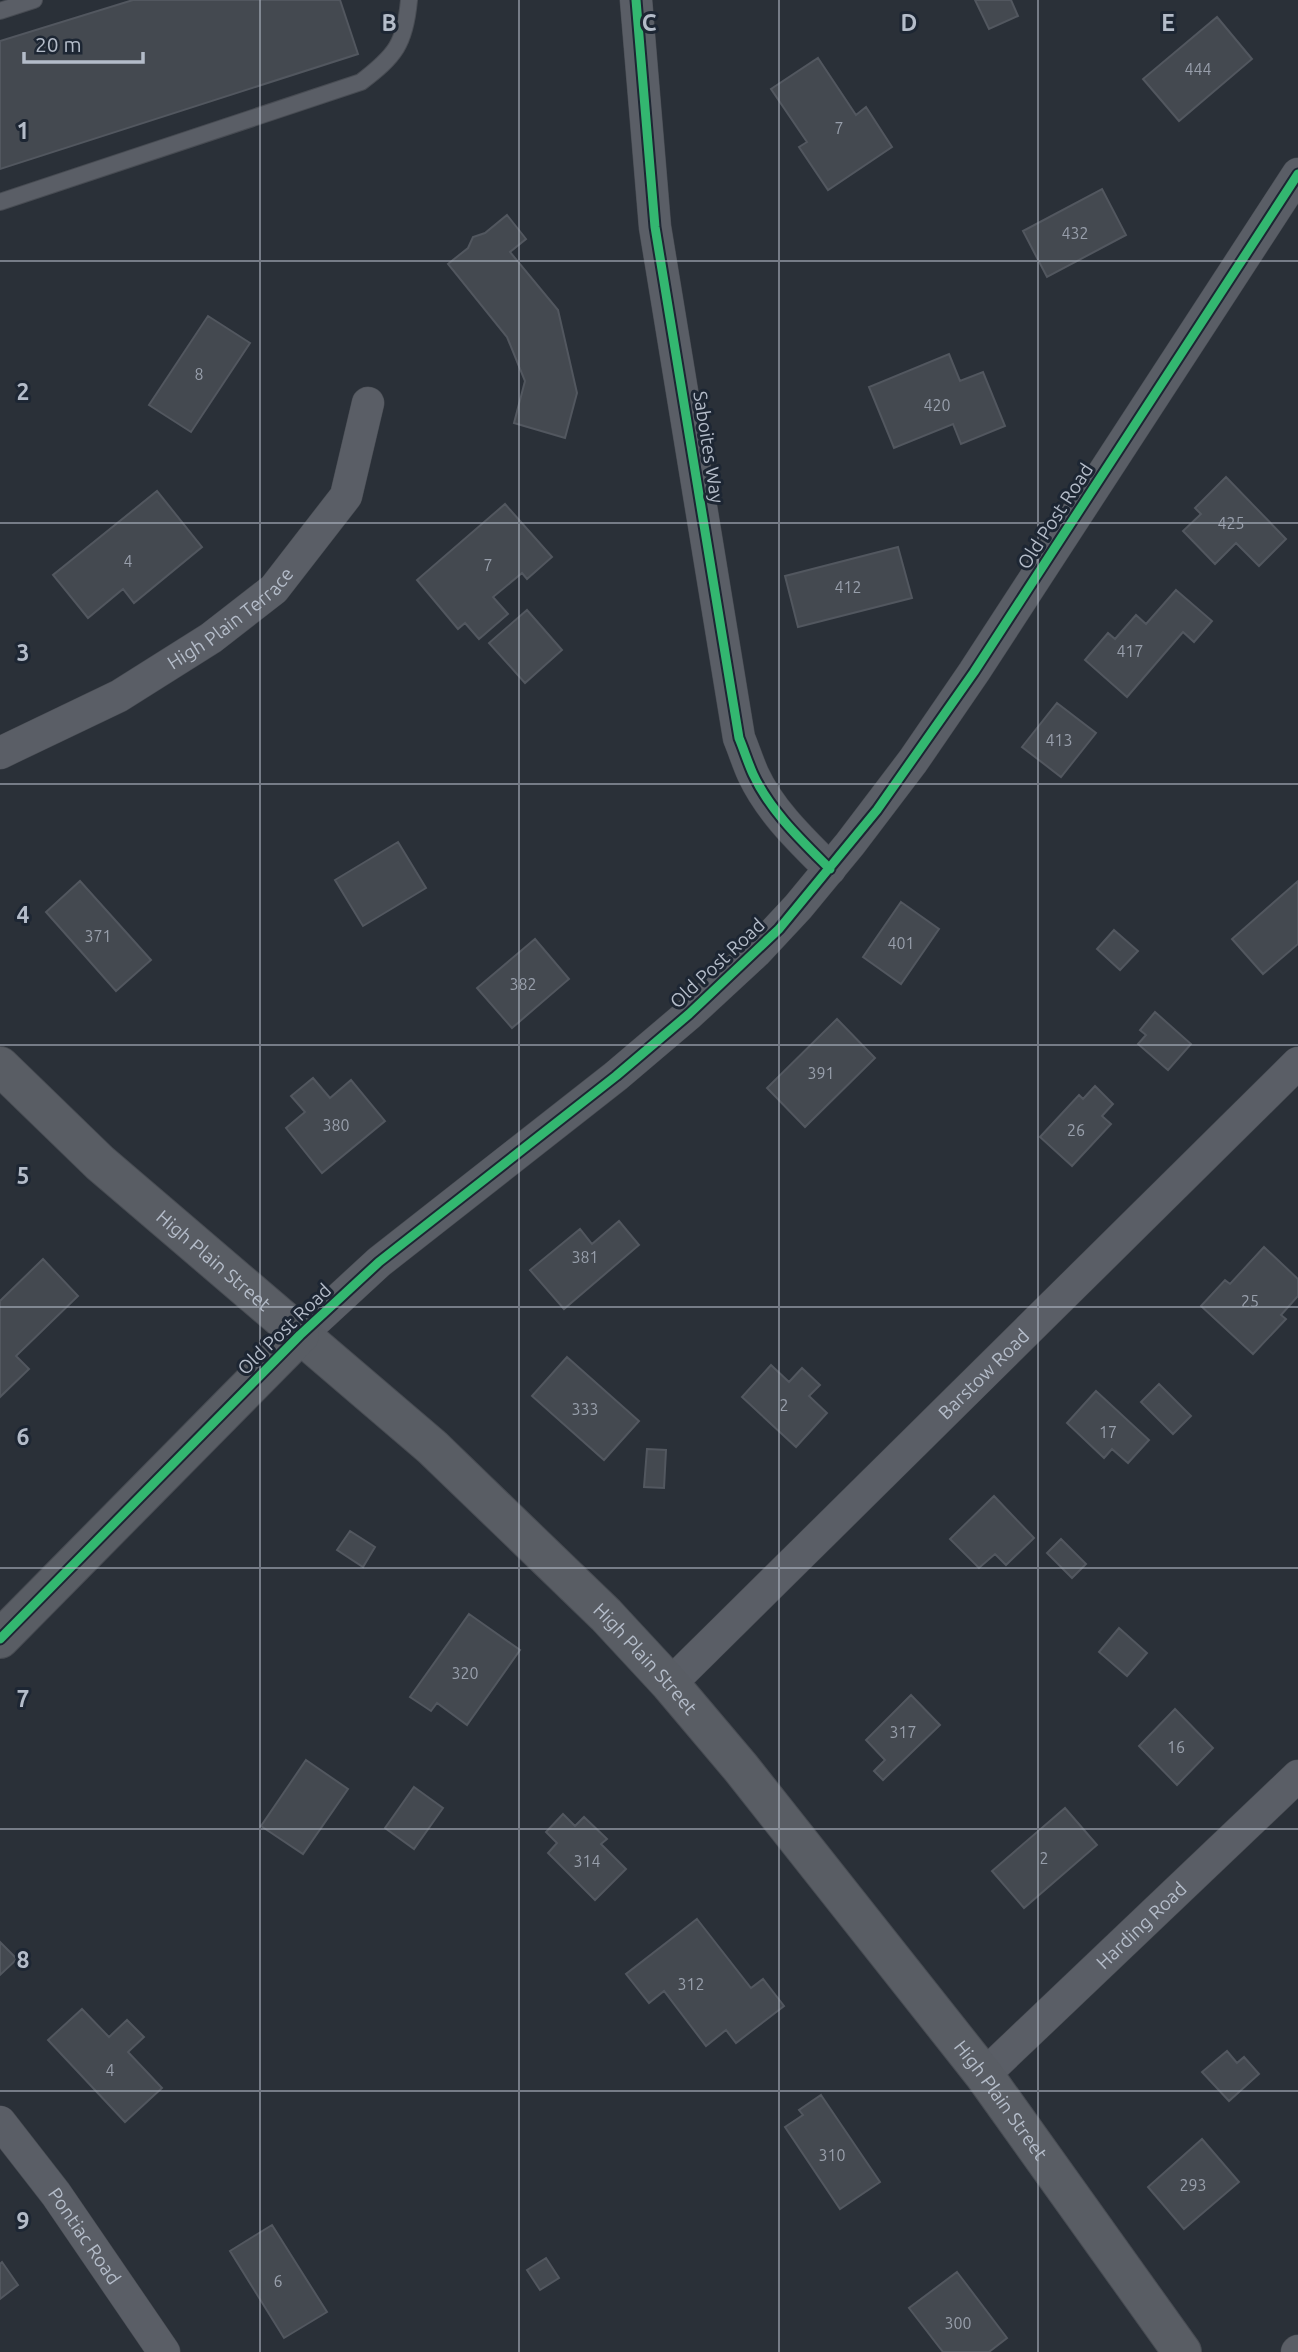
<svg xmlns="http://www.w3.org/2000/svg" width="1298" height="2352" font-family="Ubuntu,sans-serif">
	<style>
		.building { fill: #444950; stroke: #52575f; stroke-width: 2 }
		.lines { fill: none; stroke-linecap: round; stroke-linejoin: round }
		.lane-casing { stroke: #484c53; stroke-width: 18 }
		.street-casing { stroke: #484c53; stroke-width: 33 }
		.secondary-casing { stroke: #484c53; stroke-width: 40 }
		.lane { stroke: #5a5e66; stroke-width: 16 }
		.street { stroke: #5a5e66; stroke-width: 32 }
		.secondary { stroke: #595d64; stroke-width: 38 }
		.cycleway-casing { stroke: #1d2633; stroke-width: 13 }
		.cycleway { stroke: #33b770; stroke-width: 9 }
		.grid { fill: none; stroke: #b4bcc9; stroke-width: 2; stroke-opacity: 0.55 }
		.labels { text-anchor: middle; stroke-width: 6; stroke-linejoin: round; paint-order: stroke }
		.number-label { font-size: 16px; fill: #989fab }
		.street-label { font-size: 19px; fill: #b4bcc9; stroke: #1d2633 }
		.grid-label { font-size: 23px; text-anchor: middle; font-weight: bold; fill: #b4bcc9; stroke: #1d2633; stroke-width: 6; stroke-linejoin: round; paint-order: stroke }
	</style>
	<rect width="100%" height="100%" fill="#2a3038"/>
	<!-- building -->
	<path class="building" d="M133,0H340L358,54L0,169V41Z
		M975,0H1011L1018,16L989,29Z
		M1217,17L1252,59L1179,121L1143,79Z
		M818,58L856,115L866,107L892,147L828,190L799,147L807,142L771,89Z
		M1102,189L1126,235L1047,277L1023,231Z
		M507,215L526,239L510,252L558,310L577,393L565,438L514,423L525,381L507,337L448,264L468,248L473,237L485,233Z
		M208,316L250,343L191,432L149,405Z
		M949,354L960,381L983,372L1005,426L961,444L953,424L894,448L869,387Z
		M1226,477L1286,539L1259,566L1236,543L1215,564L1183,531L1201,514L1195,508Z
		M157,491L202,547L134,603L123,589L88,618L53,575Z
		M505,504L552,557L527,579L522,573L493,597L508,614L479,639L465,623L458,629L417,580Z
		M898,547L912,598L798,627L785,576Z
		M1176,590L1212,621L1194,642L1183,632L1127,697L1085,660L1108,633L1115,639L1136,615L1146,624Z
		M527,610L562,650L525,683L489,643Z
		M1057,703L1096,733L1061,777L1022,747Z
		M398,842L426,888L363,926L335,880Z
		M80,881L151,960L116,991L46,912Z
		M1298,881V944L1263,974L1232,939Z
		M901,902L939,929L901,984L863,957Z
		M1114,930L1138,951L1120,970L1097,949Z
		M535,939L569,979L512,1028L477,988Z
		M1155,1012L1191,1044L1168,1070L1138,1044L1146,1035L1140,1030Z
		M837,1019L875,1058L805,1127L767,1088Z
		M313,1078L330,1098L351,1080L385,1121L322,1173L286,1128L305,1112L291,1096Z
		M1095,1086L1113,1104L1102,1116L1111,1124L1072,1166L1040,1137L1079,1095L1083,1099Z
		M619,1221L639,1245L564,1309L530,1270L580,1229L592,1244Z
		M1264,1247L1298,1279V1296L1281,1315L1286,1319L1253,1354L1201,1306L1225,1280L1230,1284Z
		M43,1259L78,1296L16,1356L29,1369L0,1397V1301Z
		M567,1357L639,1421L604,1460L532,1396Z
		M771,1365L789,1382L802,1368L820,1385L809,1396L827,1413L796,1447L742,1397Z
		M1159,1384L1191,1416L1173,1434L1141,1402Z
		M1096,1391L1149,1440L1128,1463L1112,1449L1104,1458L1067,1423Z
		M647,1449L666,1450L664,1488L644,1487Z
		M994,1496L1034,1538L1006,1565L995,1554L979,1568L950,1539Z
		M350,1531L375,1547L363,1567L337,1550Z
		M1061,1539L1086,1564L1072,1578L1047,1553Z
		M469,1614L520,1650L467,1725L437,1703L431,1711L410,1697Z
		M1119,1628L1147,1653L1127,1676L1099,1652Z
		M911,1695L940,1725L883,1780L874,1771L885,1760L866,1740Z
		M1175,1709L1213,1748L1177,1785L1139,1746Z
		M306,1760L348,1789L303,1854L261,1826Z
		M414,1787L443,1808L414,1849L385,1828Z
		M1065,1808L1097,1845L1024,1908L992,1871Z
		M563,1814L575,1826L584,1817L607,1839L601,1844L626,1869L595,1900L548,1853L557,1843L546,1832Z
		M697,1919L751,1988L763,1979L784,2006L736,2043L726,2030L706,2046L664,1991L649,2003L626,1974Z
		M0,1942L17,1959L0,1975Z
		M82,2009L109,2037L127,2020L144,2037L128,2052L162,2088L125,2122L48,2040Z
		M1227,2051L1237,2063L1244,2057L1259,2074L1229,2101L1202,2072Z
		M821,2095L880,2182L840,2209L785,2127L803,2115L799,2110Z
		M1202,2139L1239,2182L1184,2229L1148,2187Z
		M272,2225L327,2312L284,2338L230,2251Z
		M546,2258L559,2278L540,2290L527,2270Z
		M2,2262L18,2285L0,2299V2264Z
		M957,2272L1007,2338L989,2352H943L909,2308Z"/>
	<g class="lines">
		<defs>
			<path id="lane" d="M0,11L34,0
				M0,202L361,82C395,56 405,44 409,0"/>
			<g id="street">
				<path d="M636,0L655,227L739,738C744,750 748,763 753,774C770,811 802,841 830,869"/>
				<path id="s1" d="M0,753L119,696L211,638L274,589L346,496L368,403"/>
				<path d="M300,1335L379,1262L616,1076L689,1014L756,952L798,907L850,844L913,761L974,672L1298,174"/>
				<path id="s2" d="M670,1684L1298,1063"/>
				<path id="s3" d="M984,2075L1298,1776"/>
				<path id="s4" d="M0,2122L56,2194L164,2352"/>
				<path d="M1297,2352L1298,2351"/>
			</g>
			<g id="secondary">
				<path id="s5" d="M0,1066L100,1163L432,1447L606,1615L670,1684L741,1768L984,2075L1182,2352"/>
				<path d="M0,1639L300,1335"/>
			</g>
		</defs>
		<!-- lane casing -->
		<use href="#lane" class="lane-casing"/>
		<!-- street casing -->
		<use href="#street" class="street-casing"/>
		<!-- secondary casing -->
		<use href="#secondary" class="secondary-casing"/>
		<!-- lane -->
		<use href="#lane" class="lane"/>
		<!-- street -->
		<use href="#street" class="street"/>
		<!-- secondary -->
		<use href="#secondary" class="secondary"/>
		<defs>
			<path id="cycleway" d="M636,0L655,227L739,738C744,750 748,763 753,774C770,811 802,841 830,869
				M0,1639L300,1335L379,1262L616,1076L689,1014L779,929L877,810L974,672L1298,174"/>
		</defs>
		<!-- cycleway casing -->
		<use href="#cycleway" class="cycleway-casing"/>
		<!-- cycleway -->
		<use href="#cycleway" class="cycleway"/>
	</g>
	<!-- grid -->
	<path class="grid" d="M260,0V2352M519,0V2352M779,0V2352M1038,0V2352M0,261H1298M0,523H1298M0,784H1298M0,1045H1298M0,1307H1298M0,1568H1298M0,1829H1298M0,2091H1298"/>
	<g class="labels">
		<!-- number labels -->
		<g class="number-label">
			<text x="1198" y="75">444</text>
			<text x="839" y="134">7</text>
			<text x="1075" y="239">432</text>
			<text x="199" y="380">8</text>
			<text x="937" y="411">420</text>
			<text x="1231" y="529">425</text>
			<text x="128" y="567">4</text>
			<text x="488" y="571">7</text>
			<text x="848" y="593">412</text>
			<text x="1130" y="657">417</text>
			<text x="1059" y="746">413</text>
			<text x="98" y="942">371</text>
			<text x="901" y="949">401</text>
			<text x="523" y="990">382</text>
			<text x="821" y="1079">391</text>
			<text x="336" y="1131">380</text>
			<text x="1076" y="1136">26</text>
			<text x="585" y="1263">381</text>
			<text x="1250" y="1307">25</text>
			<text x="784" y="1411">2</text>
			<text x="585" y="1415">333</text>
			<text x="1108" y="1438">17</text>
			<text x="465" y="1679">320</text>
			<text x="903" y="1738">317</text>
			<text x="1176" y="1753">16</text>
			<text x="1044" y="1864">2</text>
			<text x="587" y="1867">314</text>
			<text x="691" y="1990">312</text>
			<text x="110" y="2076">4</text>
			<text x="832" y="2161">310</text>
			<text x="1193" y="2191">293</text>
			<text x="278" y="2287">6</text>
			<text x="958" y="2329">300</text>
		</g>
		<!-- street labels -->
		<g class="street-label">
			<text transform="translate(709 447) rotate(81)" y="7">Saboites Way</text>
			<text transform="translate(1055 516) rotate(-57)" y="7">Old Post Road</text>
			<text dy="7" stroke="none"><textPath href="#s1" startOffset="268">High Plain Terrace</textPath></text>
			<text transform="translate(717 963) rotate(-43)" y="7">Old Post Road</text>
			<text dy="7" stroke="none"><textPath href="#s5" startOffset="289">High Plain Street</textPath></text>
			<text transform="translate(284 1329) rotate(-44)" y="7">Old Post Road</text>
			<text dy="7" stroke="none"><textPath href="#s2" startOffset="441">Barstow Road</textPath></text>
			<text dy="7" stroke="none"><textPath href="#s5" startOffset="877">High Plain Street</textPath></text>
			<text dy="7" stroke="none"><textPath href="#s3" startOffset="217">Harding Road</textPath></text>
			<text dy="7" stroke="none"><textPath href="#s5" startOffset="1444">High Plain Street</textPath></text>
			<text dy="7" stroke="none"><textPath href="#s4" startOffset="142">Pontiac Road</textPath></text>
		</g>
	</g>
	<g class="grid-label">
		<text x="389" y="31">B</text>
		<text x="649" y="31">C</text>
		<text x="909" y="31">D</text>
		<text x="1168" y="31">E</text>
		<text x="23" y="139">1</text>
		<text x="23" y="400">2</text>
		<text x="23" y="661">3</text>
		<text x="23" y="923">4</text>
		<text x="23" y="1184">5</text>
		<text x="23" y="1445">6</text>
		<text x="23" y="1707">7</text>
		<text x="23" y="1968">8</text>
		<text x="23" y="2229">9</text>
	</g>
	<!-- scale -->
	<path d="M24 52v10h119v-10" fill="none" stroke="#b4bcc9" stroke-width="3.5"/>
	<text x="35" y="52" font-size="21" fill="#b4bcc9" stroke="#1d2633" stroke-width="5" paint-order="stroke">20 m</text>
</svg>
